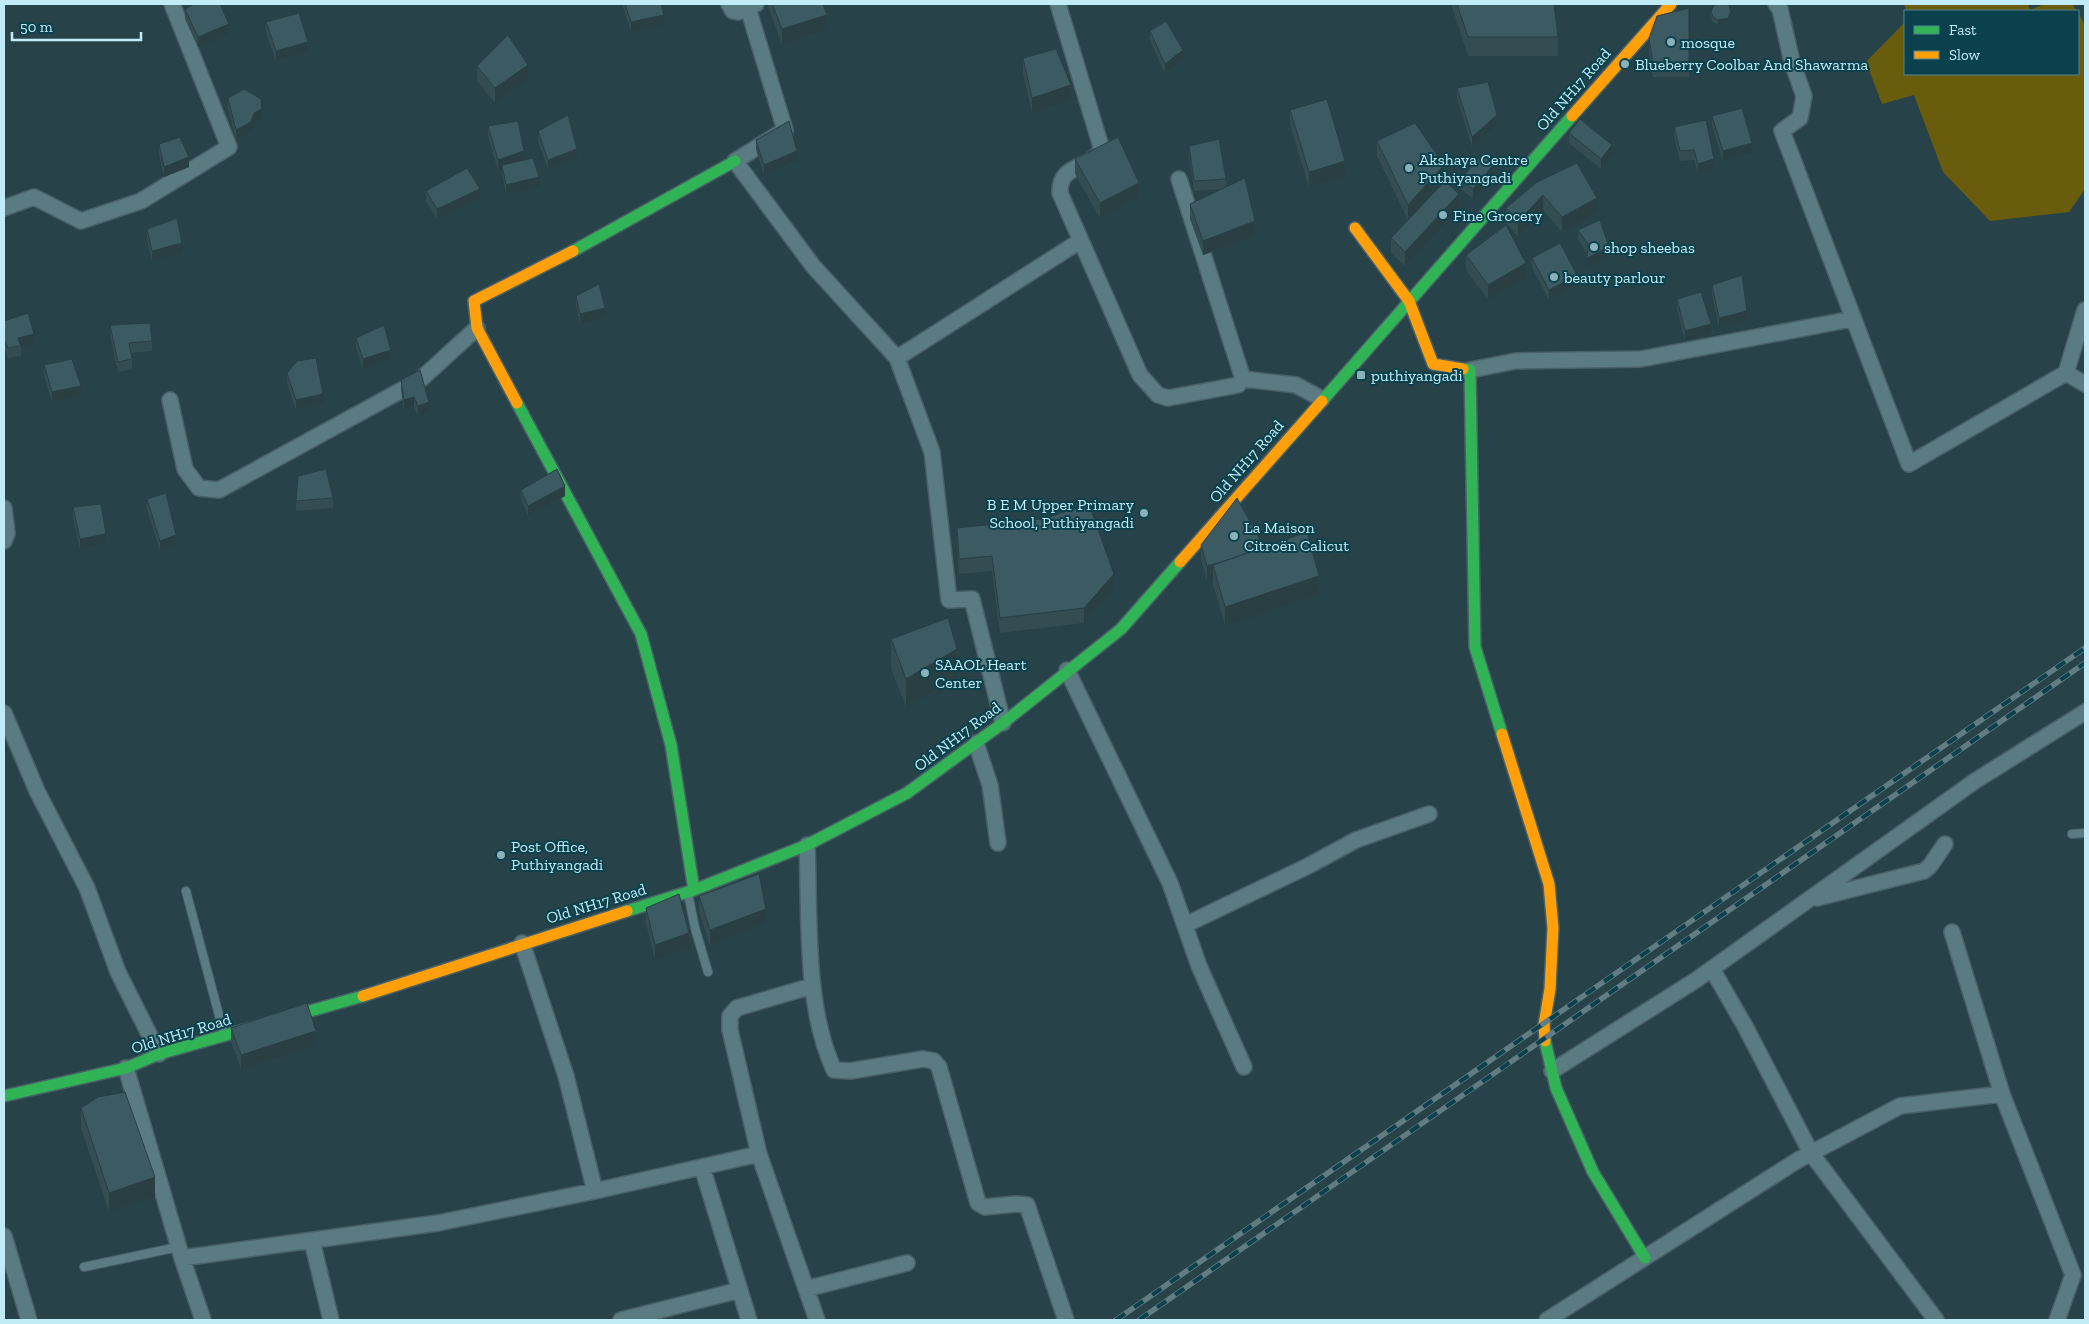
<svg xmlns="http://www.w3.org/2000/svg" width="2089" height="1324" font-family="'Zilla Slab',serif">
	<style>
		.green { fill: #695c0c }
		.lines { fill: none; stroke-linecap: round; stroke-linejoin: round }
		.lane-casing { stroke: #486066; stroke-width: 10 }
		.street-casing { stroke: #486066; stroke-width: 18 }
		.fast-casing { stroke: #486066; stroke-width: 14 }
		.slow-casing { stroke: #486066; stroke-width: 14 }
		.lane { stroke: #5b7b83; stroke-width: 8 }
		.street { stroke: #5b7b83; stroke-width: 15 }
		.fast { stroke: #30b455; stroke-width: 11 }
		.slow { stroke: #ff9f0a; stroke-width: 11 }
		.rail-casing { stroke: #617c82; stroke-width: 5.5 }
		.rail { stroke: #0b414c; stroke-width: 4; stroke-dasharray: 11; stroke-linecap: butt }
		.wall { fill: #334d53 }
		.shaded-wall { fill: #293f44 }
		.building { fill: #3b5a61; stroke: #293f44 }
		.poi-dot { fill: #8bb1ba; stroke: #0b414c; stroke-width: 2 }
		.labels { text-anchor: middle; stroke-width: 4; stroke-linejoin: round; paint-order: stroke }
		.poi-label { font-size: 16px; fill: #c1ecf7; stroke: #0b414c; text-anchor: start }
		.street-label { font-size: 16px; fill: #c1ecf7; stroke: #0b414c }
	</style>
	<rect width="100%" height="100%" fill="#274349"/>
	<!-- green -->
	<path class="green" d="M1904,4H2028L2030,10L2044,4H2072L2077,11H1906Z
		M2078,13L2085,25V189L2069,212L1990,221L1943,172L1914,95L1882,104L1866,62L1905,22V74H2078Z"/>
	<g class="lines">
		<defs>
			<path id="lane" d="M2072,834L2085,833
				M186,891L224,1034
				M688,894L695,928L708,972
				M84,1267L178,1247"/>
			<path id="street" d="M729,4L733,11L738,12L756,4
				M1058,4L1102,150C1089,170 1059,163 1060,193L1140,375L1158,395L1168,398L1238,385L1243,379
				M1776,4L1780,9L1792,62L1804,96L1800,118L1782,131L1909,464L2066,373L2085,310
				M748,8L785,130L735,161L813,266L897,358L932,452L949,600L972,599L1003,723
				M1179,179L1243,379
				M4,208L34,197L81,221L141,201L229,147L172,4
				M897,358L1080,241
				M1470,370L1516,361L1641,359L1852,319
				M2066,373L2085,384
				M1243,379L1296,385L1322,399
				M170,400L185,469L199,488L219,490L420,380L477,328
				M4,508L7,533L4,541
				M1067,670L1170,883L1199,966L1244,1067
				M4,713L37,791L87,888L118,972L159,1054
				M976,743L990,785L998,843
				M807,845C810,916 804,1005 834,1070L850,1071L923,1059L934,1061L939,1067L978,1203L985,1207L1016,1204L1027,1205L1066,1320
				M1817,898L1924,871L1930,866L1945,844
				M1185,925L1308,866L1356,840L1429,814
				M1952,932L2002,1094
				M522,943L566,1076L595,1191
				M1712,969L1746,1028L1811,1153L1936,1320
				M126,1068L182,1258L203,1320
				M1552,1071L1696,980L1975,781L2085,712
				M759,1154L817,1320
				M702,1167L749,1320
				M4,1236L29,1320
				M312,1241L331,1320
				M182,1258L438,1223L595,1191L759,1154L730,1030V1016L737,1008L812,986
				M806,1289L907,1263
				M621,1320L740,1290
				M1547,1320L1798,1160L1900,1106L2002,1094L2073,1275L2057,1320"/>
			<path id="fast" d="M573,251L735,161
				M1463,369L1470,370L1475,647L1502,734
				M1322,401L1572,116
				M517,403L641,634L671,745L694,890
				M627,911L694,890L807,845L907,793L1003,723L1121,629L1180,562
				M1545,1041L1556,1088L1593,1172L1645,1258
				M4,1096L126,1068L159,1054L363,996"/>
			<path id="slow" d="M1572,116L1671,4
				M1355,228L1409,301L1433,364L1463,369
				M517,403L477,328L474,301L573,251
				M1180,562L1322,401
				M1502,734L1549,884L1553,928L1550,989L1544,1025L1545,1041
				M363,996L627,911"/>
		</defs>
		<!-- lane casing -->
		<use href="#lane" class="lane-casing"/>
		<!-- street casing -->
		<use href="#street" class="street-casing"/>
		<!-- fast casing -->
		<use href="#fast" class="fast-casing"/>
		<!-- slow casing -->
		<use href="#slow" class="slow-casing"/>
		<!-- lane -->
		<use href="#lane" class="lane"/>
		<!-- street -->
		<use href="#street" class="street"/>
		<!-- fast -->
		<use href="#fast" class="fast"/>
		<!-- slow -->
		<use href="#slow" class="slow"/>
		<defs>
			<path id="rail" d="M1116,1320L2085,648
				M1139,1320L2085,663"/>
		</defs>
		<!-- rail casing -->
		<use href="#rail" class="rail-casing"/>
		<!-- rail -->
		<use href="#rail" class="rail"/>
	</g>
	<!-- wall -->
	<path class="wall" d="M622,4H661L664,25L631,32Z
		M768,4H823L827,30L782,44L768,7Z
		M1451,4H1554L1558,37V56H1468Z
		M1689,8V77H1653L1649,53V38Z
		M185,9L229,34L198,47L185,19Z
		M1711,11L1731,17L1728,23L1718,25L1713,22L1711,16Z
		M266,22L308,52L276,61L266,32Z
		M1150,31L1183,60L1165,74L1150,41Z
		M1023,58L1071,100L1032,113L1023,73Z
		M477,66L528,80L495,103L477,81Z
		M1457,88L1497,125L1472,147L1457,98Z
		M228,98L262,119L254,123L251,132L236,140L228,108Z
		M1290,110L1345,176L1309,187L1290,125Z
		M1712,116L1752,153L1723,161L1712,126Z
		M488,126L524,160L539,187L506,195L502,174V169L498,170L488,136Z
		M1674,127L1714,169L1698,174L1694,160L1680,161L1674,137Z
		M538,131L577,159L548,170L538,141Z
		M1569,133L1612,155L1601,169L1569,143Z
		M756,140L797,161L764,175L756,150Z
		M1377,141L1444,180L1408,220L1377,156Z
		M159,144L189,167L164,177L159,154Z
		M1189,146L1226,179V187L1255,236L1203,255L1190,219V204L1221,189L1194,191L1189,156Z
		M1075,159L1139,197L1100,218L1075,174Z
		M1496,172L1473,199L1461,189V179Z
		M1537,182L1597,213L1562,232L1543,210L1518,237L1506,223V208Z
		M426,191L480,199L437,219L426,201Z
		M1459,209L1405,266L1391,253V238Z
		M147,229L182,253L152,261L147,239Z
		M1578,230L1609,257L1587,268V253L1578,240Z
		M1466,255L1526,278L1488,300L1466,270Z
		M1532,258L1577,285L1549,300L1532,268Z
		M1712,285L1747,320L1719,327L1712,295Z
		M576,296L605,318L580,324L576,306Z
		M1677,299L1711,334L1685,341L1677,309Z
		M4,321L34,344L21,347V356L8,358L5,351Z
		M110,325L152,341V351L131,353L132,359V369L118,372L110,335Z
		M356,338L391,360L363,369L356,348Z
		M44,365L81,396L52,402L44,375Z
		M287,373L323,404L296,410L287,383Z
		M401,380L429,412L418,416L414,407L404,410L401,390Z
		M521,490L565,496L528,516L521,500Z
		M333,498V508L296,511V501Z
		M147,499L176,545L160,551L147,509Z
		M73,507L106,544L80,549L73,517Z
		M957,528L1114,589L1084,623L1000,633L992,571L959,574L957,543Z
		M1201,545L1264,547L1319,595L1225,626L1213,584V579L1207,581L1201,560Z
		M891,639L957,678L906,707L891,668Z
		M699,896L766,923L710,945L699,911Z
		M646,908L689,948L655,960L646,923Z
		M231,1028L316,1046L241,1069L231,1042Z
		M81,1108L155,1197L109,1212L81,1128Z"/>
	<!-- shaded-wall -->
	<path class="shaded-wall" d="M1731,12V17L1728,23L1718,25V20Z
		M664,15V25L631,32V22Z
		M827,15V30L782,44V29Z
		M229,24V34L198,47V37Z
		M308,42V52L276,61V51Z
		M1183,50V60L1165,74V64Z
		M528,65V80L495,103V88Z
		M1071,85V100L1032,113V98Z
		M262,109V119L254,123L251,132L236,140V130L254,113Z
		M1497,115V125L1472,147V137Z
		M1752,143V153L1723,161V151Z
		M1612,145V155L1601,169V159Z
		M577,149V159L548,170V160Z
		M524,151V161L502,165V169L498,170V160Z
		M797,151V161L764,175V165Z
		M189,157V167L164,177V167Z
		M1714,159V169L1698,174V164Z
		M1345,161V176L1309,187V172Z
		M1496,162V172L1473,199V189Z
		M1444,165V180L1408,220V205Z
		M539,177V187L506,195V185Z
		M1139,183V197L1100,218V203Z
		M480,189V199L437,219V209Z
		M1459,194V209L1405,266V252Z
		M1543,195V210L1518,237V222Z
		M1597,198V213L1562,232V217Z
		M1255,221V236L1203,255V241Z
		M182,243V253L152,261V251Z
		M1609,247V257L1587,268V258Z
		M1526,263V278L1488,300V285Z
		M1577,275V285L1549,300V290Z
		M605,308V318L580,324V314Z
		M1747,311V320L1719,327V318Z
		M1711,324V334L1685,341V331Z
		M34,334V344L21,347L18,338Z
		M5,341V351L4,352V342Z
		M391,350V360L363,369V359Z
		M81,386V396L52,402V392Z
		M323,394V404L296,410V400Z
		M414,397V407L404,410V400Z
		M429,402V412L418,416V406Z
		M565,486V496L528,516V506Z
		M106,534V544L80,549V539Z
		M176,535V545L160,551V541Z
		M1265,549L1213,565V579L1207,581V566Z
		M1114,574V589L1084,623V608Z
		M1319,576V595L1225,626V607Z
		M957,649V678L906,707V679Z
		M766,909V923L710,945V930Z
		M689,933V948L655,960V945Z
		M316,1031V1046L241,1069V1055Z
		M155,1177V1197L109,1212V1193Z"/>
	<!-- building -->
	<path class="building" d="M194,4H220L229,24L198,37L185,9Z
		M625,4H661L664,15L631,22Z
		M772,4H823L827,15L782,29Z
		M1457,4H1554L1558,37H1468Z
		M1715,4H1727L1729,5L1731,12L1728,18L1718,20L1713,17L1711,11Z
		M1689,8V62L1653,63L1649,38L1657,16Z
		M299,13L308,42L276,51L266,22Z
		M1166,21L1183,50L1165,64L1150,31Z
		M508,35L528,65L495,88L477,66Z
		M1056,49L1071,85L1032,98L1023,58Z
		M1488,82L1497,115L1472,137L1457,88Z
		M244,89L261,99L262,109L254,113L251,122L236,130L228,98Z
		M1327,99L1345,161L1309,172L1290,110Z
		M1742,108L1752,143L1723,151L1712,116Z
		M568,115L577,149L548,160L538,131Z
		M1580,119L1612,145L1601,159L1569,133Z
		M1706,120L1714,159L1698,164L1694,150L1680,151L1674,127Z
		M518,121L524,151L498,160L488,126Z
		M789,121L797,151L764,165L756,140Z
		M1415,123L1444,165L1408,205L1377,141Z
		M180,137L189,157L164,167L159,144Z
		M1118,137L1139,183L1100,203L1075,159Z
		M1219,139L1226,179L1194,181L1189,146Z
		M1484,152L1496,162L1473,189L1461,179Z
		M533,158L539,177L506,185L502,165Z
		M1577,163L1597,198L1562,217L1543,195L1518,222L1506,208L1537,182Z
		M467,168L480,189L437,209L426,191Z
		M1245,178L1255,221L1203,241L1190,204Z
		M1445,181L1459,194L1405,252L1391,238Z
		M177,218L182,243L152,251L147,229Z
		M1600,220L1609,247L1587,258L1588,244L1578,230Z
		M1506,225L1526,263L1488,285L1466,255Z
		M1560,243L1577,275L1549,290L1532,258Z
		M1742,275L1747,311L1719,318L1712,285Z
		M599,284L605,308L580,314L576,296Z
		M1701,292L1711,324L1685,331L1677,299Z
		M28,313L34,334L18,338L21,346L8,348L5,341L4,342V321Z
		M150,323L152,341L129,343L132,359L118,362L110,325Z
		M384,325L391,350L363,359L356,338Z
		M316,358L323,394L296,400L287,373L297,361Z
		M72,359L81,386L52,392L44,365Z
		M420,370L429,402L418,406L414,397L404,400L401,380Z
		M326,469L333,498L296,501L298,476Z
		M557,469L565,486L528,506L521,490Z
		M166,493L176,535L160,541L147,499Z
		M1237,498L1264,547L1225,561L1207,566L1201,545Z
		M101,504L106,534L80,539L73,507Z
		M1089,504L1114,574L1084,608L1000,618L992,556L959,559L957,528L1043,519Z
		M1307,532L1319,576L1225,607L1213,565Z
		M948,618L957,649L906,679L891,639Z
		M759,874L766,909L710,930L699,896Z
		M679,894L689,933L655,945L646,908Z
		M307,1003L316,1031L241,1055L231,1028Z
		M125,1092L155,1177L109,1193L81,1108L98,1097Z"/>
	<!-- markers -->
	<g class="poi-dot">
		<circle cx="1671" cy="42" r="5"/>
		<circle cx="1625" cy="64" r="5"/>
		<circle cx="1409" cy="168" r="5"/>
		<circle cx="1443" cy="215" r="5"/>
		<circle cx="1594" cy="247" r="5"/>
		<circle cx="1554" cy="277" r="5"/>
		<rect x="1356" y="370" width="10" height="10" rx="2.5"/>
		<circle cx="1144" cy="513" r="5"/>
		<circle cx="1234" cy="536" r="5"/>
		<circle cx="925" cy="673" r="5"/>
		<circle cx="501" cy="855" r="5"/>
	</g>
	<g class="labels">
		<!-- poi labels -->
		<g class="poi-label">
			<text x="1681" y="48">mosque</text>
			<text x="1635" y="70">Blueberry Coolbar And Shawarma</text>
			<text x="1419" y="165">Akshaya Centre<tspan x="1419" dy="18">Puthiyangadi</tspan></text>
			<text x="1453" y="221">Fine Grocery</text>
			<text x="1604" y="253">shop sheebas</text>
			<text x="1564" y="283">beauty parlour</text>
			<text x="1371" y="381">puthiyangadi</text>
			<text x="1134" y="510" text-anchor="end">B E M Upper Primary<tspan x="1134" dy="18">School, Puthiyangadi</tspan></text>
			<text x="1244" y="533">La Maison<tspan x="1244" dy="18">Citroën Calicut</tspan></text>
			<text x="935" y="670">SAAOL Heart<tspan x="935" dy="18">Center</tspan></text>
			<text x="511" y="852">Post Office,<tspan x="511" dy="18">Puthiyangadi</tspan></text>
		</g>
		<!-- street labels -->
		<g class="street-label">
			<text transform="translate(1573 89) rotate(-49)" y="6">Old NH17 Road</text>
			<text transform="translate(1246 461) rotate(-49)" y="6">Old NH17 Road</text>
			<text transform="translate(957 736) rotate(-37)" y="6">Old NH17 Road</text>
			<text transform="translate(596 903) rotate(-17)" y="6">Old NH17 Road</text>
			<text transform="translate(181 1033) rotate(-17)" y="6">Old NH17 Road</text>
		</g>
	</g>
	<!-- border -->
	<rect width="2089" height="1324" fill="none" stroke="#c1ecf7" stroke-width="10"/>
	<!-- legend -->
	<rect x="1904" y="10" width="175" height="65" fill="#0b414c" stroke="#548590"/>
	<rect x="1914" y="26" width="25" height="8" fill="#30b455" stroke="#548590"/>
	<text x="1949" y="35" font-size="15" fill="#c1ecf7">Fast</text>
	<rect x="1914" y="51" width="25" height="8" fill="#ff9f0a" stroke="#548590"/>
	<text x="1949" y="60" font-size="15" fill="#c1ecf7">Slow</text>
	<!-- scale -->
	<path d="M12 32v8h129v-8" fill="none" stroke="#c1ecf7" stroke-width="2.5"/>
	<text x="20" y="32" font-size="15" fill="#c1ecf7" stroke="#0b414c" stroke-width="4" paint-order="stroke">50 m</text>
</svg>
